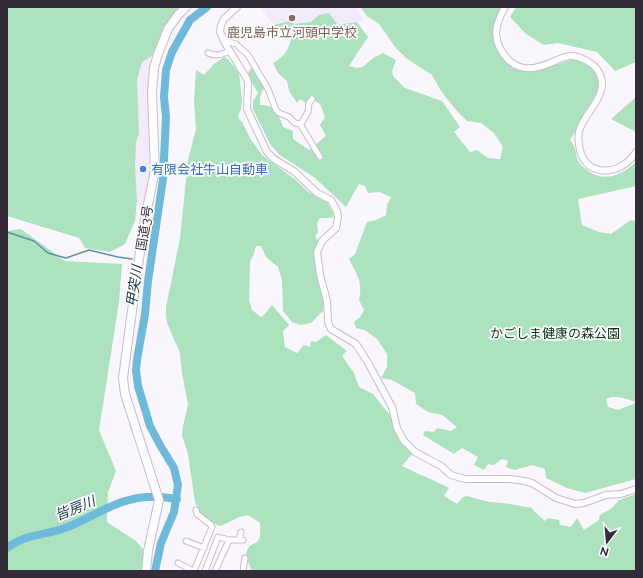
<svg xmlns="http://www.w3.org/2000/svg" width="643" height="578" font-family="Raleway,'Noto Sans JP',sans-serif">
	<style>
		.built { fill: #f3eafa }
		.green { fill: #ace2bd }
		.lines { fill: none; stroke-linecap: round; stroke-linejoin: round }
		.stream { stroke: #5c90aa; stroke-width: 1.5 }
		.river { stroke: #6dbadb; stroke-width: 8 }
		.minor-casing { stroke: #cab8d7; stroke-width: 7 }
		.tertiary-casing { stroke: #cab8d7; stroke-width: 8 }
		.trunk-casing { stroke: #cab8d7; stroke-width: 10 }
		.minor { stroke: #fff; stroke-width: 5 }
		.tertiary { stroke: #fff; stroke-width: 6 }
		.trunk { stroke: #fff; stroke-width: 8 }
		.education-dot { fill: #8d6e63; stroke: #fff; stroke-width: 1.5 }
		.shop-dot { fill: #3f7fe0; stroke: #fff; stroke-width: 1.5 }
		.labels { text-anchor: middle; stroke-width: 3.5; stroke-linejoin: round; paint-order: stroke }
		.education-label { font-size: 13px; fill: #785e54; stroke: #fff }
		.shop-label { font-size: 13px; fill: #366cbe; stroke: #fff; text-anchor: start }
		.street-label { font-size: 13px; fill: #342d39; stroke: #fff }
		.park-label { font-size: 13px; fill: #003318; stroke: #fff }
		.water-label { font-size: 14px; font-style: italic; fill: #163a48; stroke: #fff }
	</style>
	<rect width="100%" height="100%" fill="#faf6fd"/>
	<!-- built -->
	<path class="built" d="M261,7H356L364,21L338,25L319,15L311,22L294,24L289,21L274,25L265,14Z
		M154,55L149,77L148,95L151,172L143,206H138L137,201L135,166L136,143L139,133L137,80L142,62Z"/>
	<!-- green -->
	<path class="green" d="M7,7H179L164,29L154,55L142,62L137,80L139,133L136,143L135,166L137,201L135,221L125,244L110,252L85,248L79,238L7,216Z
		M360,7H507C495,28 498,37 505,59L527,71L539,70L574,59L596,64L603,74L604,83L570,140C576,146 575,154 578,160C579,164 583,167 586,169C603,184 622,175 636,162V186L578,199L582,225L599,232L611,234L631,220L636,221V402C627,399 615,394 606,399L608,407L618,410L636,403V479L585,493L567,488L546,478L545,469L532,465L515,470L506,467L508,461L502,459L494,465L488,464L484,470L474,465L478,457L462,448L454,454L423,435L425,431L434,432L437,428L451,431L457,427L442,415L428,412L416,404L415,393L392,380L381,378L387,367V354L377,339L365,330L356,328L354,322L361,316L364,310L359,300C363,280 357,276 349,259L355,254L367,222L376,220L386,215L387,205L391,197L379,192L368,193L365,186L359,184L346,207L315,178L280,155L270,144L253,109V101L258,93L247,75L251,68L268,86C260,91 260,96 260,105C276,105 278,113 283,127L293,131V139L309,150L326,136L320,125L325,117L320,104L315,101L309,105L300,99L297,103L289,91L287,81L278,73L273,63C287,55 289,48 293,32L289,29H275L274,25L289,21L294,24L311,22L319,15L329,13L338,25L357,22L368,37L349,66C363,70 362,67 372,59C375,56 380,55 383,53L396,60L392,71L393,76L405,88L442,101L460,127L454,132L470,152L477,150L488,158L500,159L503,147L494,133L481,123L467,121L456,110L441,91L432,75L406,58L395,47L379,24L367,16Z
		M516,7H636V62L615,71L597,52L558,43L544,45L526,34L510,17Z
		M224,57L228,59L239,73L242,100L241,110L238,115L239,119L242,122L250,138L262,155L297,181L308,192L327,202L334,215L332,218H320L317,223L318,233L315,235L318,241L314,251L317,276L324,301L323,311L311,323L301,325L292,322L283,311L282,280L278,267L266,257L261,246H256L254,254L250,262L249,300L252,310L261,317L264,315L272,305L289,325L283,331L285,347L297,353L304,345L310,347L311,341L316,342L326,335L347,351L342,356L354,373L359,387L373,394L389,414L396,410L400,439L412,454L402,466C418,474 434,480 449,488L444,496L457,504L463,497L467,496L489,502L503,503L532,508L534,511L545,521L548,518L559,520L560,525L571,527L577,518L584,530L599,520L600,515L612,508L619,500L636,494V571H252C249,563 243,554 249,547C251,544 255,544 257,542C262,537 260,529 260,523L248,515L239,517L221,526L210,523L200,513L195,502L188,454L182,435L183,426L188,405L182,373L180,353L167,323L166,314V307L180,239L188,160L196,129L194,101L196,70L204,75L214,64Z
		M636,97V132L611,119Z
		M21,229L65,261L122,264L119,302L99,430L116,471L108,492L107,522L136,541L146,553L144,571H7V231Z"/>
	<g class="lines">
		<!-- stream -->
		<path class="stream" d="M7,232L34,241L48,253L66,258L89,250L118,257L132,259"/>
		<!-- river -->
		<path class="river" d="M162,497L177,499
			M7,548C27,533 44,536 65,528C95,517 121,495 154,497
			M155,571L161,543L174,512L178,485L174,468L160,445L150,426L138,386L136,370L137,360L145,314L148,281L163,179L166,117L164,97L166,70L172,52L190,20L207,7"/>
		<defs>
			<path id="minor" d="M225,43L229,42L236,44L248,55L268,89L276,110L279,113L289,117L295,123L301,124L308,112L309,103L312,99
				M208,53C217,57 222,54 230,51
				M300,124L320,157
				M229,540H243
				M239,540L241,532
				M186,541L204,548
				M178,563L193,571
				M194,571L212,527L211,525L197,514L196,510
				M205,571L218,537
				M215,571L229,540L222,538
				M243,571L245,558"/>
			<path id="tertiary" d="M237,7L224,19L221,25L220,32L225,43L247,79L248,84L247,109L267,152L274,159L295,172L317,193L331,200L337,211L338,217L336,228L322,241L317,252L320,275L327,301L328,322L331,329L356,344L367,361L392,407L397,428L404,441L415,452L441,466L451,475L465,479H511L524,481L532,483L556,498L575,504L584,503L606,495L621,494L636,489
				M505,7C497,21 492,35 501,50C513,71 530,72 550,63C558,60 565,55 573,56C582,57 592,63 597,69C612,91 589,108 581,126C578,132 578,139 579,144C582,179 621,177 636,152"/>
			<path id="trunk" d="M146,571L148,551L159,500L125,394L123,378L143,229L155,170L152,93L154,68L158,54L168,29L178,15L186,7"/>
		</defs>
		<!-- minor casing -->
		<use href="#minor" class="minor-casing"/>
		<!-- tertiary casing -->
		<use href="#tertiary" class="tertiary-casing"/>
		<!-- trunk casing -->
		<use href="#trunk" class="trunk-casing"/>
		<!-- minor -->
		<use href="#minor" class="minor"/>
		<!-- tertiary -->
		<use href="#tertiary" class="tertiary"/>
		<!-- trunk -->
		<use href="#trunk" class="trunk"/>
	</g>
	<!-- markers -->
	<circle class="education-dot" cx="292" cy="18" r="4"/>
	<circle class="shop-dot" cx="143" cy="169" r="4"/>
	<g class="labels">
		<!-- education labels -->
		<g class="education-label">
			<text x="292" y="37">鹿児島市立河頭中学校</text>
		</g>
		<!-- shop labels -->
		<g class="shop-label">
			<text x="151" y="174">有限会社牛山自動車</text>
		</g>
		<!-- street labels -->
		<g class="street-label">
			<text transform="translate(144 228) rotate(-81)" y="5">国道3号</text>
		</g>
		<!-- park labels -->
		<g class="park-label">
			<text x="555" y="338">かごしま健康の森公園</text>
		</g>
		<!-- water labels -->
		<g class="water-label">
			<text transform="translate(134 286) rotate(-82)" y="5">甲突川</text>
			<text transform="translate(75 508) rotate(-22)" y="5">皆房川</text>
		</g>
	</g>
	<!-- border -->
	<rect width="643" height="578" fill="none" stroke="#342d39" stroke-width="16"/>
	<!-- north arrow -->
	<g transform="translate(607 542) rotate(196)" stroke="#ffffff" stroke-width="3" paint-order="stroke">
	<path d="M0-3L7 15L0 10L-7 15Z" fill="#342d39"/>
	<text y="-6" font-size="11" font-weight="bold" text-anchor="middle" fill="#342d39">N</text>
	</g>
</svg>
